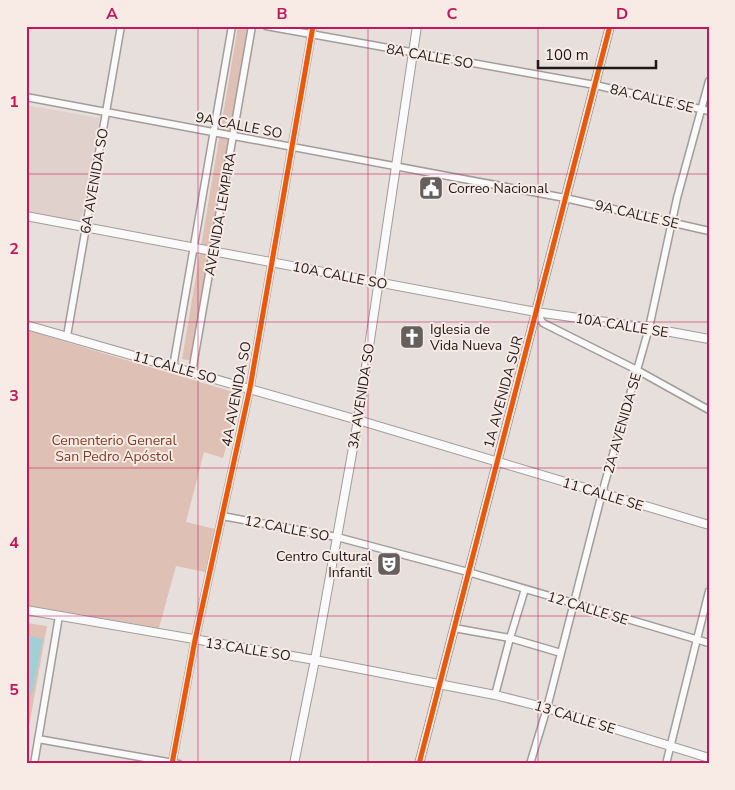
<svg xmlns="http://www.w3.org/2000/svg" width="735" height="790" font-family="'Nunito Sans',sans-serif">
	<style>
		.built { fill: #e1d1cc }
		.green { fill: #dfc0b4 }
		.water { fill: #a2cfd6 }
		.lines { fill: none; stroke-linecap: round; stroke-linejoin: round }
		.minor-casing { stroke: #a29c9a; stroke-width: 9 }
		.tertiary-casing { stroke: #a29c9a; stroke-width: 10 }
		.minor { stroke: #fbfafa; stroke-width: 6 }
		.tertiary { stroke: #fbfafa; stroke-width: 8 }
		.cycleway-casing { stroke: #f8eae5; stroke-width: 8 }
		.cycleway { stroke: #e8590c; stroke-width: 5 }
		.grid { fill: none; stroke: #c2185b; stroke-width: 1; stroke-opacity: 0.55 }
		.labels { text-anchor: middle; stroke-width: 4; stroke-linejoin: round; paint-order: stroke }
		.street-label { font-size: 14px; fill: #1f1a19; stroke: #f8eae5 }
		.poi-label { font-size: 14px; fill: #1f1a19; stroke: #f8eae5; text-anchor: start }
		.park-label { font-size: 14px; fill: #803e25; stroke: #f8eae5 }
		.neatline { fill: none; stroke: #c2185b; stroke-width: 2 }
		.grid-label { font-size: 16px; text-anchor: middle; font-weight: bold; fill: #c2185b }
	</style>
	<rect width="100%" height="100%" fill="#e7dfdc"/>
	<!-- built -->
	<path class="built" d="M26,105L100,118L81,222L26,211Z"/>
	<!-- green -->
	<path class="green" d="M238,26H251L193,361L182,359Z
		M26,330L240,394L223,458L204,452L186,522L215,529L205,572L176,566L159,628L26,605Z
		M26,623L47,626L26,743Z"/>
	<!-- water -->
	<path class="water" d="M26,635L43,639L32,694L26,693Z"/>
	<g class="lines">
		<defs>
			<path id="minor" d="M266,26L595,85L709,111
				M26,97L565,198L709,231
				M536,312L543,323L637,370L709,410
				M67,336L121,26
				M173,367L232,26
				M192,372L252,26
				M222,516L337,537L468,572L709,643
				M454,628L510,638L561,653
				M495,695L510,638L525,589
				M38,739L179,764
				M34,764L59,616
				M172,764L195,640L250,388L313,26
				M530,764L547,708L602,493L649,328L677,198L709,81
				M666,764L709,591"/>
			<path id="tertiary" d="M26,216L536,312L649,328L709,339
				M26,325L358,420L709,525
				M26,610L315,660L495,695L547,708L709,758
				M294,764L315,660L358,420L417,26
				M419,764L610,26"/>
		</defs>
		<!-- minor casing -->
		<use href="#minor" class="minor-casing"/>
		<!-- tertiary casing -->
		<use href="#tertiary" class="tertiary-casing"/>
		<!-- minor -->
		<use href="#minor" class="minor"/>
		<!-- tertiary -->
		<use href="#tertiary" class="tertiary"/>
		<defs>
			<path id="cycleway" d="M172,764L195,640L250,388L313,26
				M419,764L610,26"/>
		</defs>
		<!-- cycleway casing -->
		<use href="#cycleway" class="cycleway-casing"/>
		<!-- cycleway -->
		<use href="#cycleway" class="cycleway"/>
	</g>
	<!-- grid -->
	<path class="grid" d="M198,26V764M368,26V764M538,26V764M26,174H709M26,322H709M26,468H709M26,616H709"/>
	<!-- icons -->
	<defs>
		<symbol id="civic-square" viewBox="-11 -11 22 22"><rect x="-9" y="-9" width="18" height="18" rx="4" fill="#655f5d" stroke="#f8eae5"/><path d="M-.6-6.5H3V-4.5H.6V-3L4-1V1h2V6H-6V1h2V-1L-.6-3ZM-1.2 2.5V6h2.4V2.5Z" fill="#fff"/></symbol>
		<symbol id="church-square" viewBox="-11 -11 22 22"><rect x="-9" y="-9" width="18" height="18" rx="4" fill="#655f5d" stroke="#f8eae5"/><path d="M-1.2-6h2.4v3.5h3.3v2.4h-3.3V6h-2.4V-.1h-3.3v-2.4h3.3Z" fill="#fff"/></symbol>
		<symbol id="theatre-square" viewBox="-11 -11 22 22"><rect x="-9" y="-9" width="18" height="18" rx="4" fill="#655f5d" stroke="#f8eae5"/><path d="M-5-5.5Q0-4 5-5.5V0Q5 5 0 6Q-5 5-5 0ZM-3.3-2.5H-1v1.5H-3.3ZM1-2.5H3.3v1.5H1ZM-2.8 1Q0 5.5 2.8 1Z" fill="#fff"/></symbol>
	</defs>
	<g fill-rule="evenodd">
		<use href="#civic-square" x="417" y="174" width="28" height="28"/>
		<use href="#church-square" x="398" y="323" width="28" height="28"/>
		<use href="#theatre-square" x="375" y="550" width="28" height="28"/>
	</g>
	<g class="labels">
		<!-- street labels -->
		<g class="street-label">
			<text transform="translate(430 56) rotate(10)" y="5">8A CALLE SO</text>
			<text transform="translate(652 98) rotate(13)" y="5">8A CALLE SE</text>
			<text transform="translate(239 125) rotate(11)" y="5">9A CALLE SO</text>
			<text transform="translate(94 181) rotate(-80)" y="5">6A AVENIDA SO</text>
			<text transform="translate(220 214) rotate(-80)" y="5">AVENIDA LEMPIRA</text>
			<text transform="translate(637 214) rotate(13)" y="5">9A CALLE SE</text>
			<text transform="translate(340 275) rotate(11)" y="5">10A CALLE SO</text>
			<text transform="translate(622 325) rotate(9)" y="5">10A CALLE SE</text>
			<text transform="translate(175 367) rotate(16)" y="5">11 CALLE SO</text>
			<text transform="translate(503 392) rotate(-75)" y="5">1A AVENIDA SUR</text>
			<text transform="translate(236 394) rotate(-79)" y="5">4A AVENIDA SO</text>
			<text transform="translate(361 396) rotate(-81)" y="5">3A AVENIDA SO</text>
			<text transform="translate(622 423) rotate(-74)" y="5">2A AVENIDA SE</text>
			<text transform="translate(603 494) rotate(17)" y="5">11 CALLE SE</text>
			<text transform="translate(287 528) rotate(11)" y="5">12 CALLE SO</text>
			<text transform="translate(588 608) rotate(17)" y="5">12 CALLE SE</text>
			<text transform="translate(248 649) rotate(9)" y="5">13 CALLE SO</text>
			<text transform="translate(575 717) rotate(17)" y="5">13 CALLE SE</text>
		</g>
		<!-- poi labels -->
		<g class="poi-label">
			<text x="448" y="193">Correo Nacional</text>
			<text x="430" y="334">Iglesia de<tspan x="430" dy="16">Vida Nueva</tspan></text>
			<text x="372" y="561" text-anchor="end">Centro Cultural<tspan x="372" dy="16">Infantil</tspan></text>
		</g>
		<!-- park labels -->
		<g class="park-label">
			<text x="114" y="445">Cementerio General<tspan x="114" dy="16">San Pedro Apóstol</tspan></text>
		</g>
	</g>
	<!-- border -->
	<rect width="735" height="790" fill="none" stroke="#f8eae5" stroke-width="55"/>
	<!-- scale -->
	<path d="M538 60v8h118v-8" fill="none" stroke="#1f1a19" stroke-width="2.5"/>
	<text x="545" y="60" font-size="15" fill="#1f1a19" stroke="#f8eae5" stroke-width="4" paint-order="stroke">100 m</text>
	<rect x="28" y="28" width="680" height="734" class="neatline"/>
	<g class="grid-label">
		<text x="112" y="19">A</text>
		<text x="282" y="19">B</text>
		<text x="452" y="19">C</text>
		<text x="622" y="19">D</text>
		<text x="14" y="107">1</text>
		<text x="14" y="254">2</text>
		<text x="14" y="401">3</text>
		<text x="14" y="548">4</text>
		<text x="14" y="695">5</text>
	</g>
</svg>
